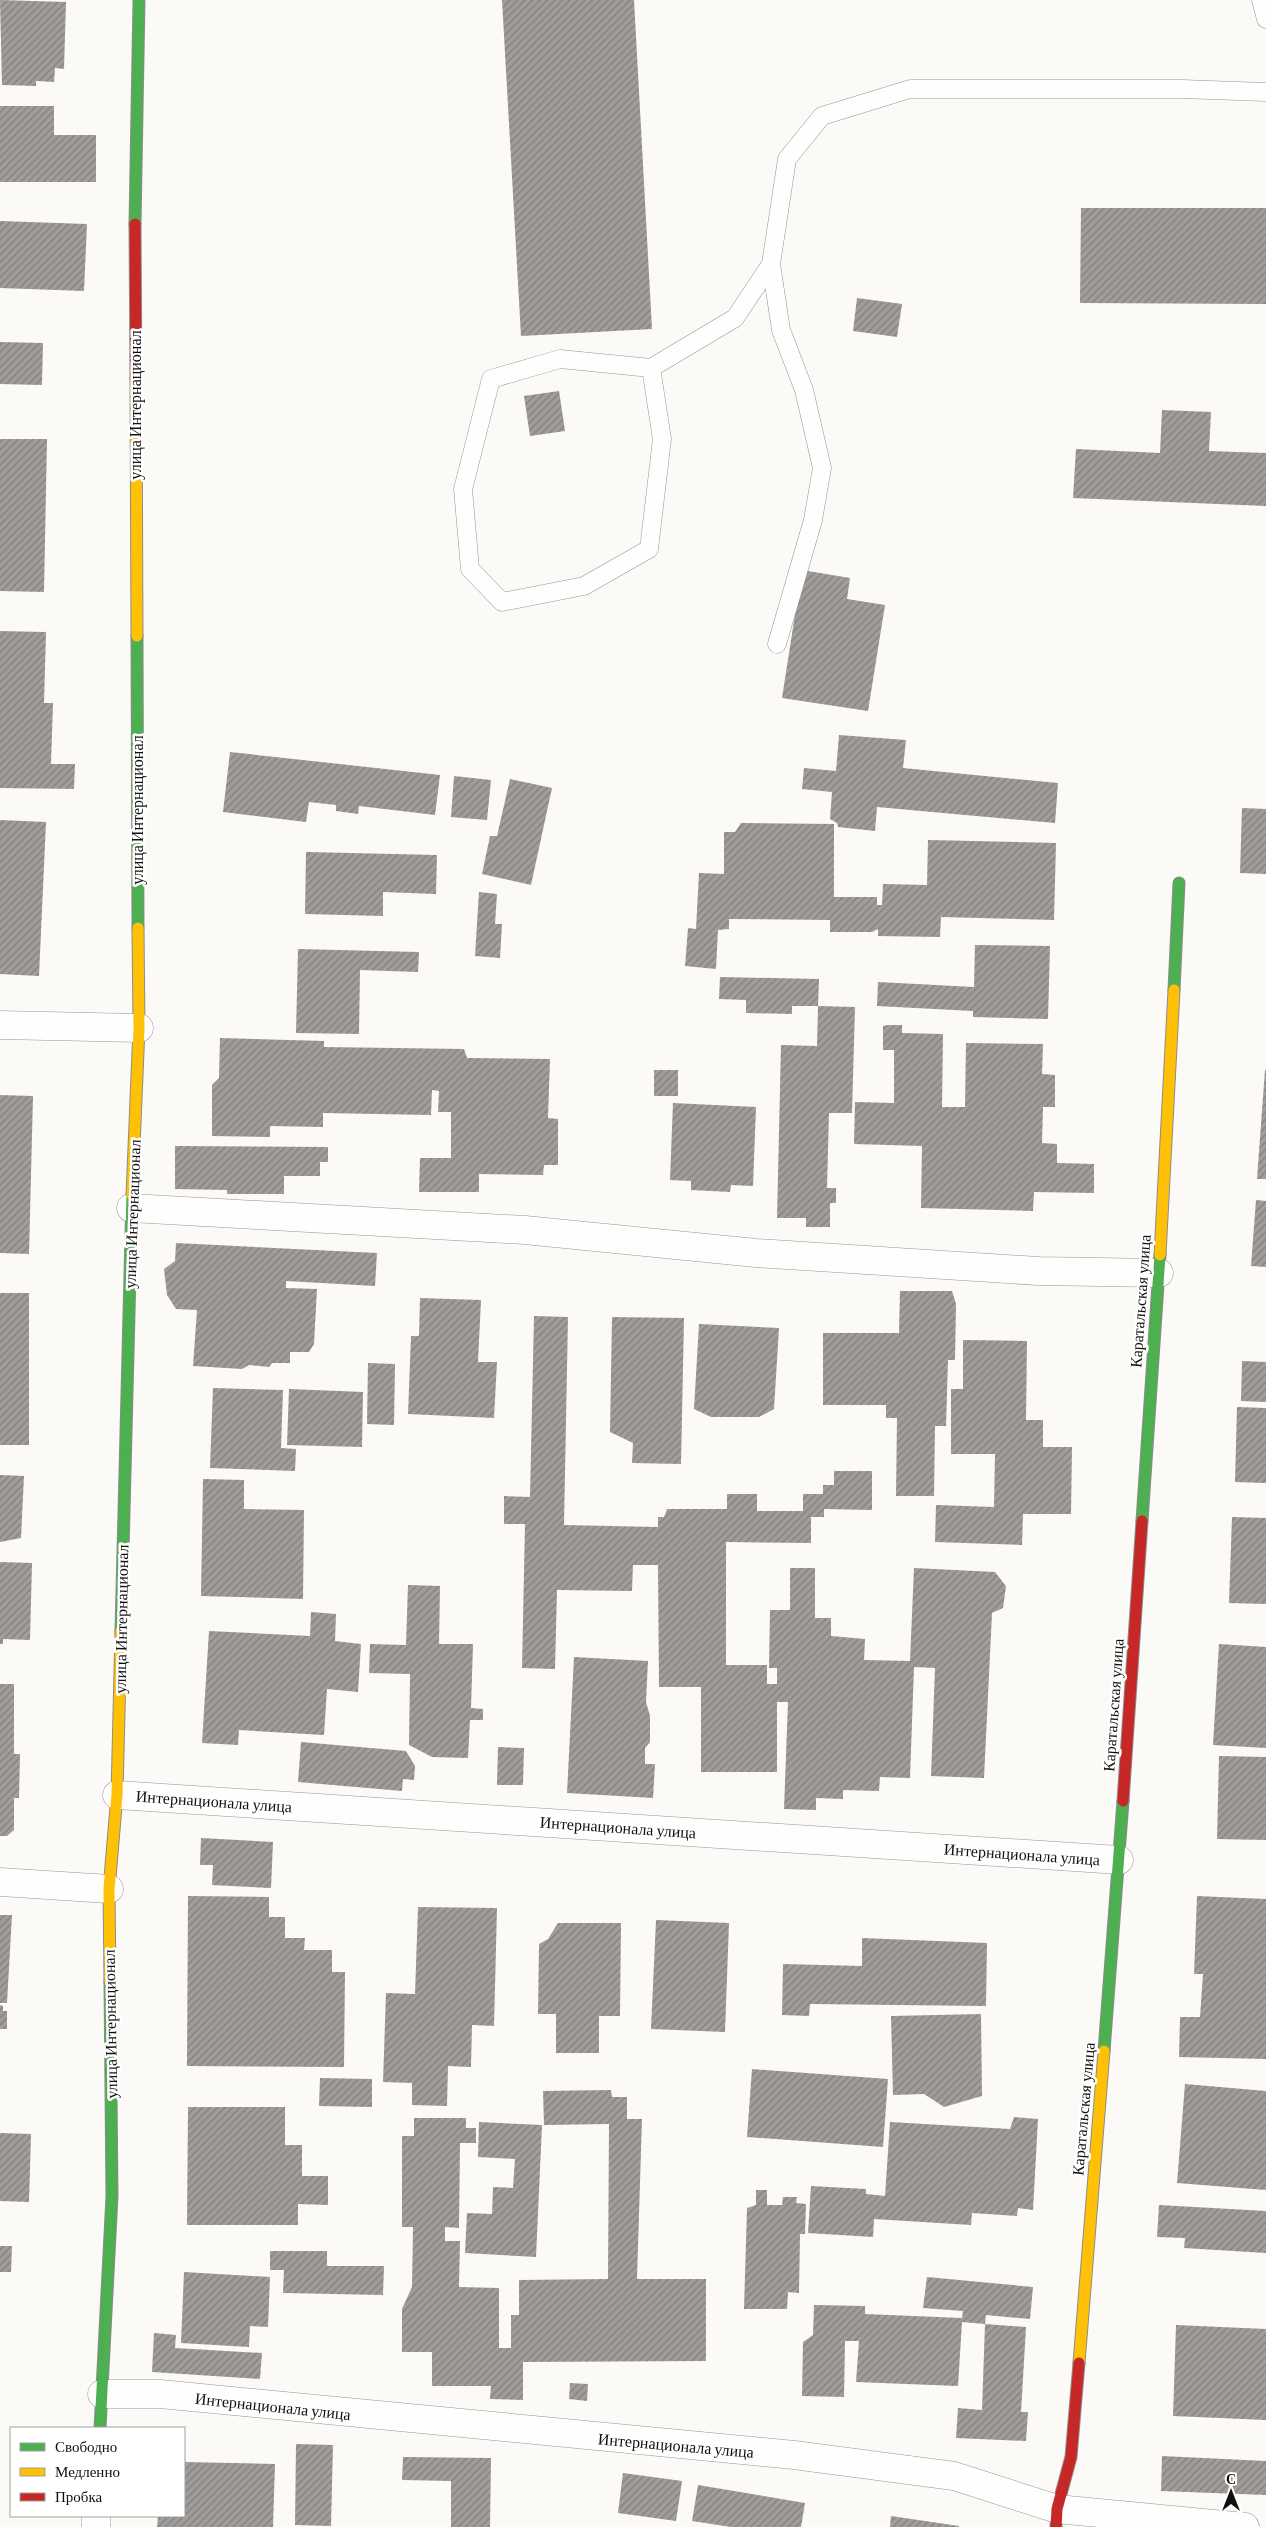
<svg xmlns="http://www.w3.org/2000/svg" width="1266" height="2527" font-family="'Crimson Pro',serif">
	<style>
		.building { fill: url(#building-hatch) }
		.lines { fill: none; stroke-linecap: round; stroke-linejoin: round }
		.lane-casing { stroke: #969594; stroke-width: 19 }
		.street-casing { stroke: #969594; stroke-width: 29 }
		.fast-casing { stroke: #8d8c8a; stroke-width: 13 }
		.slow-casing { stroke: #8d8c8a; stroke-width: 13 }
		.jam-casing { stroke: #8d8c8a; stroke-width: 13 }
		.lane { stroke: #fffefe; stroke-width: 18 }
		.street { stroke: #fffefe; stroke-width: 28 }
		.fast { stroke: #4caf50; stroke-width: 11 }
		.slow { stroke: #ffc107; stroke-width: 11 }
		.jam { stroke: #c62828; stroke-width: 11 }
		.labels { text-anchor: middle; stroke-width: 5; stroke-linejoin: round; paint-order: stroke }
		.street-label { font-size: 16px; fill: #101010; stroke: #fff }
	</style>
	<defs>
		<pattern id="building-hatch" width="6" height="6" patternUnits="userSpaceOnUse" patternTransform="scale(1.25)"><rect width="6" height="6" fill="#a09d9b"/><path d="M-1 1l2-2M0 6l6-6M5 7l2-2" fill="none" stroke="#817f7d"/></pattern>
	</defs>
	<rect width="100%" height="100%" fill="#fcfaf6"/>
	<!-- building -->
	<path class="building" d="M0,0L66,2L64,69L55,68L54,82L36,81V86L2,85Z
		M502,0H634L652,329L521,336Z
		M0,106H54V135H96V182H0Z
		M1081,208H1266V304L1080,303Z
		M0,221L87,224L84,291L0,288Z
		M857,298L902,304L897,337L853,331Z
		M0,342L43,343L42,385L0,384Z
		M559,391L565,431L530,436L524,396Z
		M1162,410L1211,412L1209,451L1266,453V506L1073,498L1076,449L1160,453Z
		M0,439H47L44,592L0,591Z
		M802,570L850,578L847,599L885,605L868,711L782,698Z
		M0,631L46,632L44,703H53L51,764H75L74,789L0,788Z
		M839,735L906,740L903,768L1058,783L1055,823L877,807L875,831L838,827L837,823L830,819L832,792L802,789L804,768L836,771Z
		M230,752L440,775L435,815L359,806L358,814L336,811V805L309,802L306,822L223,812Z
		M454,776L491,780L487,820L451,817Z
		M510,779L552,788L531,885L482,874L490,836H497Z
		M1242,808L1266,809V874L1240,873Z
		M0,820L46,822L39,976L0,974Z
		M741,823L834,824V897H877V905H882L883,884L927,885L928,840L1056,843L1054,920L941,917L940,937L878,936V929L872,932H830V920L729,919V929L718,930L716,969L685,966L688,928L696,929L699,873L724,874V832H735Z
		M306,852L437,855L436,894L383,892V916L305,914Z
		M479,892L497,894L495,924H502L500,958L475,956Z
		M975,945L1050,946L1048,1019L973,1017V1011L877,1006L878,982L974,987Z
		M298,949L419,952L418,972L360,970L359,1034L296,1033Z
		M720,977L819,979L818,1006H792V1014L746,1013V1000L719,999Z
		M818,1006L855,1007L852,1113H829L827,1188H836V1203H830V1227H806V1218H777L781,1045L817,1046Z
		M888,1025H902V1033L943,1034L942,1107H965L966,1043L1043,1044L1042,1074L1055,1075V1107H1043L1042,1143L1057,1144V1163L1094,1164V1193L1034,1192L1033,1211L921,1208L922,1146L854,1144L855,1102L894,1103V1050H883V1026Z
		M220,1038L324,1041V1047L464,1049L467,1058L550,1059L548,1118L558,1119V1165H544L543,1175L479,1174V1192H419L420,1158H451V1112H438L439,1091L432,1090L431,1115L323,1113V1127L270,1126V1137L212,1136V1085L219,1078Z
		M654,1070H678V1096H654Z
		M1265,1070H1266V1179H1257Z
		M0,1095L33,1096L29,1254L0,1253Z
		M673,1103L756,1107L753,1186L731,1185L730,1192L691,1190V1181L670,1180Z
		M175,1146L328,1147V1162H320V1176H284V1194H227V1190L175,1189Z
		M1256,1200L1266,1201V1267L1251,1266Z
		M176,1243L377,1253L375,1286L286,1281V1288L317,1289L314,1344L309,1352H290V1363H272L269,1367L249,1365L242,1369L193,1366L197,1310L176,1309L167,1295L164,1269L175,1261Z
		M900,1291H952L956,1304L955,1360H948L946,1426H935L934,1496H896L897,1418H886V1405H823V1333H899Z
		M0,1293H29V1445H0Z
		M420,1298L481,1300L478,1362H497L494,1418L408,1414L411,1336H419Z
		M534,1316L568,1317L564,1525L658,1527V1517H664L667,1509H727V1494H757V1511H803V1494H823V1485H834V1471H872V1510L824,1509V1517H811V1543L726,1542V1665H767V1684H777V1668H769L770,1610H790V1568H815V1618H831V1636L865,1639L864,1660L910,1661L914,1568L995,1572L1006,1586L1003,1608L992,1613L984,1778L931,1776L935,1668L914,1667L910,1778L880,1777L879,1791L843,1790V1799L816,1798V1810L784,1809L788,1702H777V1772H701V1687H659L658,1565H633L632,1591L557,1590L555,1669L522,1668L525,1524H504V1496L530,1497Z
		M612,1317L684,1318L681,1464L632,1463L633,1443L610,1432Z
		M699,1324L779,1328L774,1409L759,1417H711L694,1409Z
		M963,1340L1027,1341L1026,1420H1043V1447H1072L1071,1514H1023L1022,1545L935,1542L936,1505L994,1507L995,1454H951V1389H963Z
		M1242,1361L1266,1362V1402L1241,1401Z
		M368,1363L395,1364L394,1425L367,1424Z
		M213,1388L283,1390L281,1448L296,1449L295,1471L210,1468Z
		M289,1389L363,1392L362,1447L287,1445Z
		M1237,1407L1266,1408V1483L1235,1482Z
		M0,1475L24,1476L21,1538L0,1542Z
		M203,1479L244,1480V1509L304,1510L303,1599L201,1596Z
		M1232,1517L1266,1518V1604L1229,1603Z
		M0,1562L32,1563L30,1640L3,1639V1644H0Z
		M408,1585L440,1586L439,1644H473L471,1708L483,1709V1720H470L468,1758L432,1757L409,1745L410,1674L369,1673L370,1644L406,1645Z
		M311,1612L336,1614L335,1641L361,1644L358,1692L327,1689L324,1735L239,1730L238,1745L202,1743L209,1631L310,1636Z
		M1219,1644L1266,1647V1748L1213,1745Z
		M574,1657L648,1661L646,1702L650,1716V1742L645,1748V1764H655L653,1798L567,1793Z
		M0,1684H14V1754H20L19,1798H14V1830L7,1836H0Z
		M301,1742L406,1751L415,1766L414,1780L403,1779L402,1791L298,1782Z
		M498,1747L524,1748L523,1785H497Z
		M1219,1756L1266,1757V1840L1217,1839Z
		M201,1838L273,1842L271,1888L212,1885L213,1865H200Z
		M188,1896L269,1897V1917H285V1938H305L304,1950H332V1972H345L344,2067L187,2066Z
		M1197,1896L1266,1899V2059L1179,2057L1180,2017H1200L1203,1974H1194Z
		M418,1907L497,1908L494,2026L472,2025L471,2067L448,2066L447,2106L412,2105V2083L383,2082L386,1993L415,1994Z
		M0,1915H12L7,2003H0Z
		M656,1920L729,1923L725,2032L651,2029Z
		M558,1923H621L620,2016H599V2053H556V2014H538L539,1944L548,1939Z
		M862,1938L987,1943L986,2006L810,2004L809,2016L782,2015L783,1964L862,1966Z
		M0,2005L3,2006V2011H7V2029H0Z
		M981,2014L982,2096L944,2107L924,2094L893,2095L891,2016Z
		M752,2069L888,2079L883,2147L747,2137Z
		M320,2078L372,2079V2107L319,2106Z
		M1185,2084L1266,2091V2190L1177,2183Z
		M611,2090L612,2097H627V2119H642L637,2279H706V2361L523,2362V2400L490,2399L491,2386H432V2352H402V2309L412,2287L413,2227H402V2136H414V2118H466V2128H476V2143H460L459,2228L445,2227V2241H460L459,2287L499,2288V2348H511V2315H519V2280L608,2279L609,2124L544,2125L543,2091Z
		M188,2107H285V2145H302V2176H328V2205L298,2204V2225H187Z
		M1014,2117L1038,2119L1033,2210L1018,2208L1017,2216L972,2213L971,2225L874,2219L873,2237L808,2233L811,2186L866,2189V2194L885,2196L890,2122L1010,2129Z
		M479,2122L542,2125L536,2257L465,2253L467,2213L492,2214L493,2187L513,2188L515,2159L478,2157Z
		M0,2133L31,2134L29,2202L0,2201Z
		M756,2190H767V2205H782L783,2197H797L796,2203L806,2204L805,2234H800L799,2293L788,2292L787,2309H744L747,2208L756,2205Z
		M1159,2205L1266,2211V2253L1184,2248L1185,2238L1157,2237Z
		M0,2246H12L11,2272H0Z
		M270,2251H327V2266H384L383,2295L283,2293L284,2270H270Z
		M184,2272L270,2277L268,2327L250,2326L249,2347L181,2343Z
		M927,2277L1033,2287L1030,2319L986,2315L985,2324L962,2322L958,2386L856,2382L859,2341H845L844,2397L802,2396L803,2342L813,2335L814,2305L865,2306V2314L962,2318L963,2311L923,2308Z
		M985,2324L1026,2327L1021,2412H1028L1026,2441L956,2438L958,2408L982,2410Z
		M1176,2325L1266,2329V2420L1173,2416Z
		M154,2333L176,2335L175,2348L262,2353L260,2379L152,2372Z
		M570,2383L588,2384L587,2401L569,2399Z
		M296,2444L333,2445L331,2526L295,2525Z
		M1162,2456L1266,2461V2495L1161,2491Z
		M403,2457L491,2458L490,2527H451V2481L402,2480Z
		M184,2462L275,2464L273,2527H157L158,2516H184Z
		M623,2473L682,2481L676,2521L618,2513Z
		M698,2485L805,2503L801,2527H731L692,2521Z
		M891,2516L959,2526V2527H890Z"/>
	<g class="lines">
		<defs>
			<path id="lane" d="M1261,0L1266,19
				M651,368L662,439L649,549L584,586L502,602L470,569L463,489L491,379L560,359L651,368L735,318L771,264
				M777,644L813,520L822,468L804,390L781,330L771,264L787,159L822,116L910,89H1182L1266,92"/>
			<path id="street" d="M0,1025L139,1028
				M131,1208L525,1230L756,1253L1038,1271L1159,1273
				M117,1795L1119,1860
				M0,1882L109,1889
				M102,2394H160L794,2455L954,2476L1057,2509L1245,2527
				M96,2527V2516"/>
			<path id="fast" d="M135,224L139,0
				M137,636L138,928
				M1174,990L1179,883
				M1142,1521L1160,1255
				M121,1631L132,1195
				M1104,2051L1123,1801
				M100,2428L112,2196L110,1982"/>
			<path id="slow" d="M136,378L137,636
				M132,1195L139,1028L138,928
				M1160,1255L1174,990
				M110,1982L109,1889L117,1795L121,1631
				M1079,2363L1104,2051"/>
			<path id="jam" d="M135,224L136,378
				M1123,1801L1142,1521
				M1056,2527L1057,2509L1071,2457L1079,2363"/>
		</defs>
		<!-- lane casing -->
		<use href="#lane" class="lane-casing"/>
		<!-- street casing -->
		<use href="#street" class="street-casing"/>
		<!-- fast casing -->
		<use href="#fast" class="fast-casing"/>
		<!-- slow casing -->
		<use href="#slow" class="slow-casing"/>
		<!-- jam casing -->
		<use href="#jam" class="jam-casing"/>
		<!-- lane -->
		<use href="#lane" class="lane"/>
		<!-- street -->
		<use href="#street" class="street"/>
		<!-- fast -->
		<use href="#fast" class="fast"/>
		<!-- slow -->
		<use href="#slow" class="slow"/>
		<!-- jam -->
		<use href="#jam" class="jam"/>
	</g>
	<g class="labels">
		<!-- street labels -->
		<g class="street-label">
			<text transform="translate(135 405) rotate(-90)" y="6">улица Интернационал</text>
			<text transform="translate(137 810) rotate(-90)" y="6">улица Интернационал</text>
			<text transform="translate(132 1214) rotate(-88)" y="6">улица Интернационал</text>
			<text transform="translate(1140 1301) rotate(-86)" y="6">Каратальская улица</text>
			<text transform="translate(121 1619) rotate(-89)" y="6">улица Интернационал</text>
			<text transform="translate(1113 1705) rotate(-86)" y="6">Каратальская улица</text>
			<text transform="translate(214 1801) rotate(4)" y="6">Интернационала улица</text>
			<text transform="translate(618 1827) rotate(4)" y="6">Интернационала улица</text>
			<text transform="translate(1022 1854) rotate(4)" y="6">Интернационала улица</text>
			<text transform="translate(110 2024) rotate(-91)" y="6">улица Интернационал</text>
			<text transform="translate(1083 2109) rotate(-85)" y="6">Каратальская улица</text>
			<text transform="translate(273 2406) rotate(6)" y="6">Интернационала улица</text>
			<text transform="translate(676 2445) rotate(5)" y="6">Интернационала улица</text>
		</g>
	</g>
	<!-- legend -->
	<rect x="10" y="2427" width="175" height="90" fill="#ffffff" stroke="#9f9f9f"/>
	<rect x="20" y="2443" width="25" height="8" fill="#4caf50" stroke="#9f9f9f"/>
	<text x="55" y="2452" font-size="15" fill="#101010">Свободно</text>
	<rect x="20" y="2468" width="25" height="8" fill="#ffc107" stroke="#9f9f9f"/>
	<text x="55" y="2477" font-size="15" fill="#101010">Медленно</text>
	<rect x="20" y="2493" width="25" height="8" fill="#c62828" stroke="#9f9f9f"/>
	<text x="55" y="2502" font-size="15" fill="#101010">Пробка</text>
	<!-- north arrow -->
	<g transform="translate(1231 2492)" stroke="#ffffff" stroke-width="4" paint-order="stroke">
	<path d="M0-4L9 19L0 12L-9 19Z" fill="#101010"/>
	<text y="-8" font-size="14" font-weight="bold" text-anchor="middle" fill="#101010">С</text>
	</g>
</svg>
